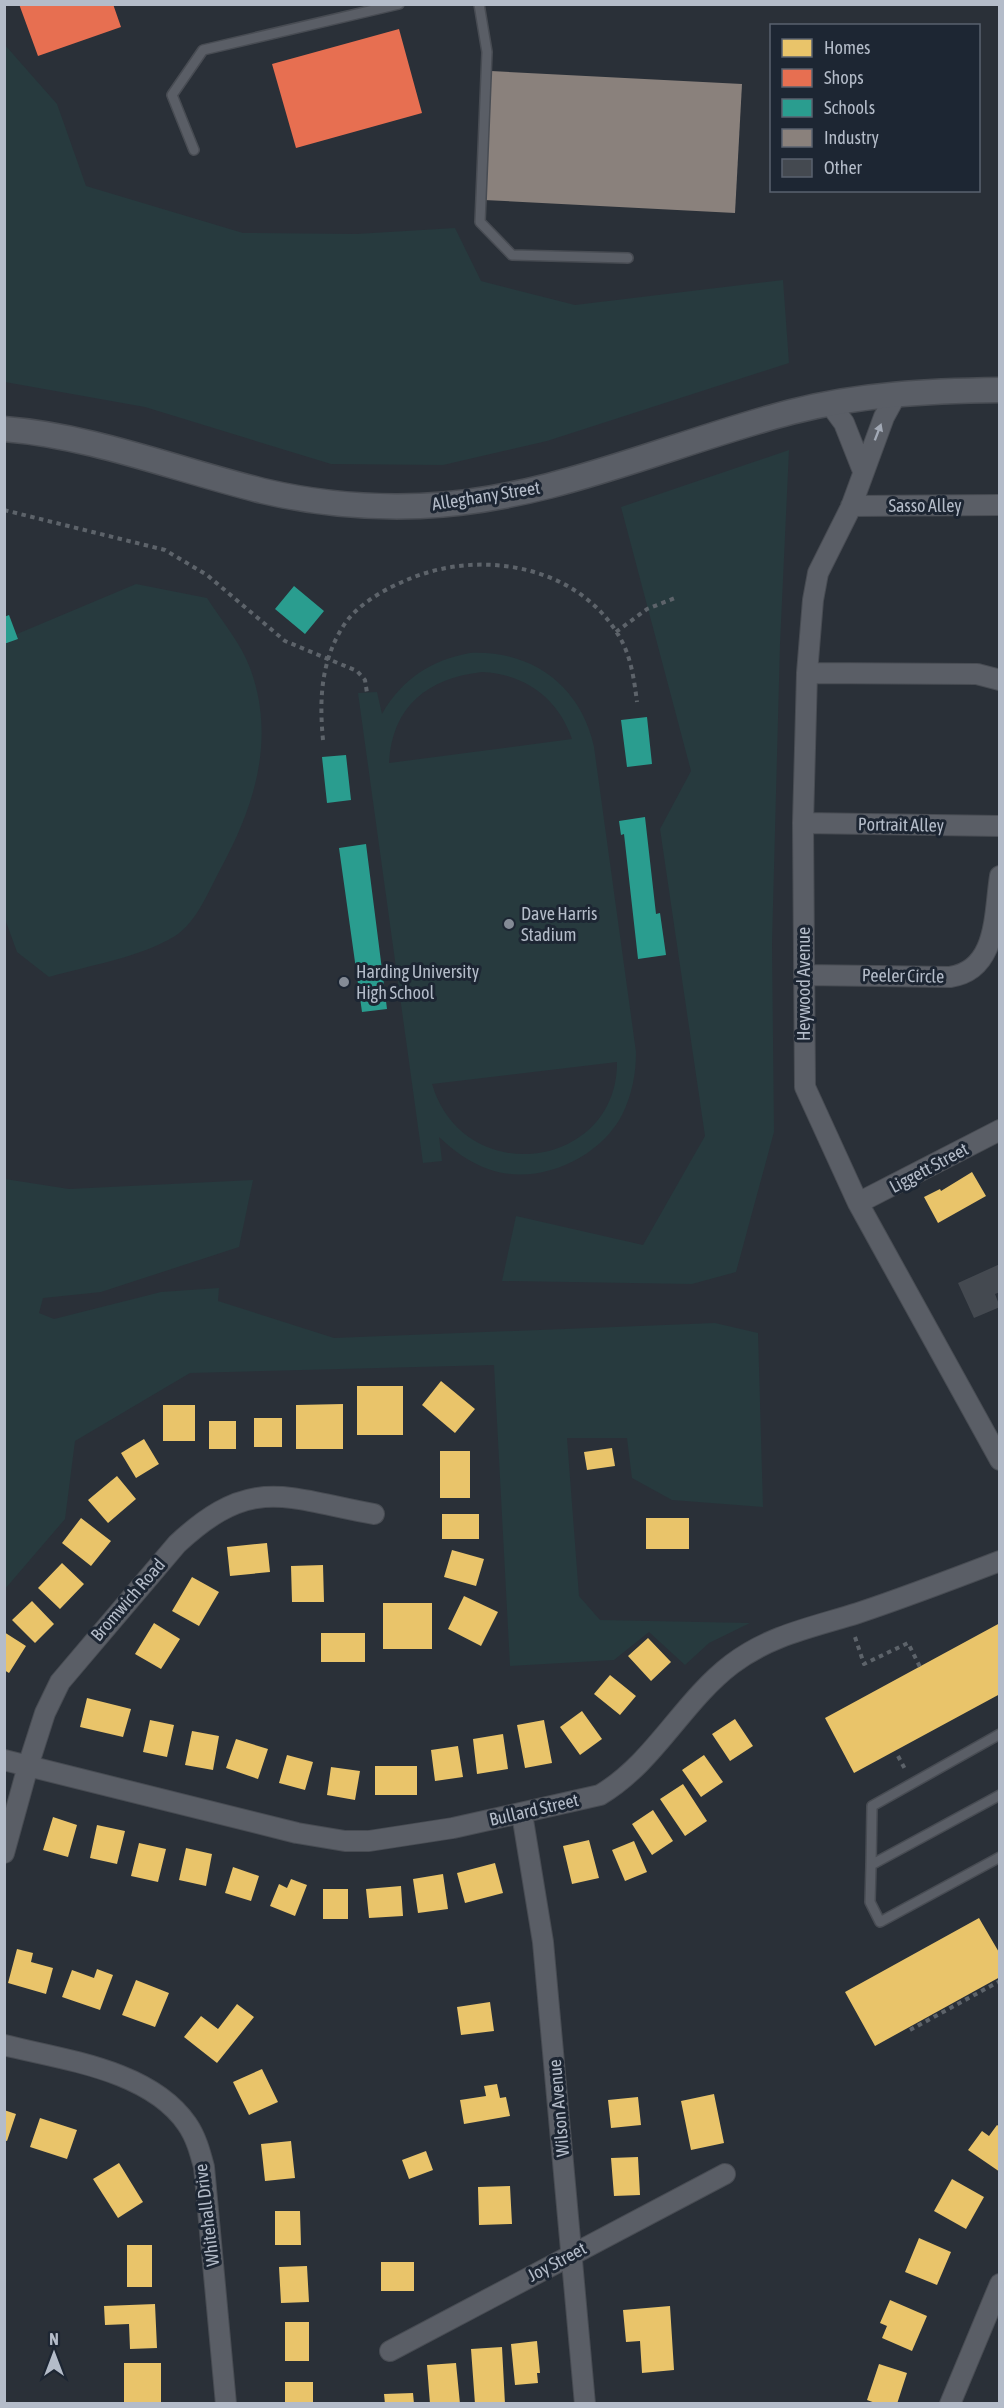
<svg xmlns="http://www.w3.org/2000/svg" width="1004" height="2408" font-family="'Asap Condensed',sans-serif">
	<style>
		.green { fill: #273a3e; fill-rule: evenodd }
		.homes { fill: #e9c46a }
		.shops { fill: #e76f51 }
		.schools { fill: #2a9d8f }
		.industry { fill: #8a817c }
		.building { fill: #444950 }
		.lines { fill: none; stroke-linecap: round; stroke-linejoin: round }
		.service-casing { stroke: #484c53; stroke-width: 12 }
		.minor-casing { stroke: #484c53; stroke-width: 22 }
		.tertiary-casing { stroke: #484c53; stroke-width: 27 }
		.path { stroke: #5d636a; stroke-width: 4; stroke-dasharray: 4.5 4.5; stroke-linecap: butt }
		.service { stroke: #5a5e66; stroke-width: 9 }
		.minor { stroke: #5a5e66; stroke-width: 20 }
		.tertiary { stroke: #5a5e66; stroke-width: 24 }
		.oneway { fill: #a2a9b5 }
		.poi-dot { fill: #848b96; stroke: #1d2633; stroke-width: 2 }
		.labels { text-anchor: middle; stroke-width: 6; stroke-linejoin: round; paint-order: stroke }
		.street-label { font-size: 18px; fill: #b4bcc9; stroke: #1d2633 }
		.poi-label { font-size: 18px; fill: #b4bcc9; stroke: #1d2633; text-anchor: start }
	</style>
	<rect width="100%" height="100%" fill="#2a3038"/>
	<!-- green -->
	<path class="green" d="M5,45L57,104L86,186L243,233L356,234L455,228L481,281L575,305L783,280L789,363L547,441L443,465L331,464L145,407L5,382Z
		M789,450L780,644L772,943L774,1132L736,1272L692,1284L502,1281L516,1216L643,1245L705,1136L660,829L691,771L621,507Z
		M136,584L207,598C221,620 241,643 250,668C276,738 255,805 221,868C209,890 197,922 175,936C139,958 90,965 49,977L17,952L5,919V644L18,639L17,634Z
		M470,653C532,650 581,686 594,747L636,1052C636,1074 632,1095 622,1115C599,1159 537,1187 488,1169C469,1162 454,1151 439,1137L442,1161L423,1163L358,693L377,692L382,714C402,679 431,660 470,653ZM482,672C525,674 558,698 572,739L389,763C392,706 428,678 482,672ZM617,1062C618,1169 464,1191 432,1084Z
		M5,1179L69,1189L253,1180L239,1247L101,1292L43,1298L39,1313L54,1319L161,1292L219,1288L218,1301L334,1338L715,1323L758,1333L763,1507L672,1500L632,1478L627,1438H567L579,1596L600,1620L750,1623L709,1643L685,1665L649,1632L614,1660L510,1666L494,1365L190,1373L75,1441L65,1519L5,1589Z"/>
	<!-- homes -->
	<path class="homes" d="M972,1172L986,1196L938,1223L924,1197L940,1189L941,1191Z
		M441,1381L475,1409L455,1433L422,1405Z
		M357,1386H403V1435H357Z
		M343,1404V1449H296V1405Z
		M163,1405H195V1441H163Z
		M254,1418H282V1447H254Z
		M209,1421H236V1449H209Z
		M144,1439L159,1464L136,1478L121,1453Z
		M612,1448L615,1466L587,1470L584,1452Z
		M440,1451H470V1498H440Z
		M117,1476L136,1499L108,1523L88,1500Z
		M442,1514H479V1539H442Z
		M81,1518L111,1541L91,1566L62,1543Z
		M646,1518H689V1549H646Z
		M267,1543L270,1572L230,1576L227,1547Z
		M452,1550L484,1559L476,1586L444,1577Z
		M62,1563L84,1584L60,1609L38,1588Z
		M323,1565L324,1602H292L291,1566Z
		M192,1577L219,1592L199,1626L172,1611Z
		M464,1596L498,1612L481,1646L448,1629Z
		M32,1601L54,1624L35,1643L12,1620Z
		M383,1603H432V1649H383Z
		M154,1623L180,1639L161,1669L135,1654Z
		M1000,1623V1694L854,1773L825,1718Z
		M4,1632L26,1646L9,1673L4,1670Z
		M321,1633H365V1662H321Z
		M648,1638L671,1662L651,1681L628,1656Z
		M610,1675L636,1696L620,1715L594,1694Z
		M87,1698L131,1709L123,1737L80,1727Z
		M582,1711L602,1739L580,1755L560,1727Z
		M735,1719L753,1746L730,1761L712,1734Z
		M150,1720L174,1725L167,1757L143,1752Z
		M544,1720L552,1763L525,1768L517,1725Z
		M192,1731L219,1736L213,1770L185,1765Z
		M503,1734L508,1769L477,1774L473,1739Z
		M236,1739L268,1749L258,1779L226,1768Z
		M458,1746L463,1777L435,1781L431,1750Z
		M287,1755L313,1762L305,1790L279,1783Z
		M704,1755L723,1782L701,1797L682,1770Z
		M375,1766H417V1795H375Z
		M331,1767L360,1771L355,1800L327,1795Z
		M683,1784L707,1821L685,1836L660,1799Z
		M653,1810L673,1841L652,1855L632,1824Z
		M53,1817L77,1825L68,1857L43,1850Z
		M97,1825L125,1831L117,1864L90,1858Z
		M589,1840L599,1878L572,1884L563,1846Z
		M634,1841L647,1872L625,1881L612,1850Z
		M139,1843L166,1849L158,1882L131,1876Z
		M186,1848L212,1854L206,1886L179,1880Z
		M495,1863L503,1893L465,1903L457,1873Z
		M233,1867L259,1876L251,1901L225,1893Z
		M443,1874L448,1909L418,1913L413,1879Z
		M291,1879L307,1885L295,1916L270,1906L279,1884L287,1888Z
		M401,1886L403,1916L369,1918L366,1889Z
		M323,1889H348V1919H323Z
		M979,1918L1000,1954V1977L875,2046L845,1992Z
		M17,1949L33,1953L31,1962L53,1968L46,1994L8,1983Z
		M97,1969L113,1975L100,2010L62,1997L72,1970L94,1978Z
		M136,1980L169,1993L155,2027L122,2015Z
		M490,2002L494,2031L461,2035L457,2007Z
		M237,2004L254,2017L217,2063L184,2037L201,2016L218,2029Z
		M262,2069L278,2102L249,2115L233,2082Z
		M497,2084L500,2098L506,2097L510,2116L464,2124L460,2100L486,2096L484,2086Z
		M714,2094L724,2143L691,2150L681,2101Z
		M638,2097L641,2125L611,2128L608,2100Z
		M4,2110L16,2114L7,2141L4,2140Z
		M40,2118L77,2130L67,2159L30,2147Z
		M997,2125L1000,2127V2172L968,2150L982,2131L989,2136Z
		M291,2141L295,2178L265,2181L261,2144Z
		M426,2151L433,2170L409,2179L402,2160Z
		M638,2157L640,2195L614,2196L611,2158Z
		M119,2163L143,2202L118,2218L93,2179Z
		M952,2179L984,2197L966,2229L934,2211Z
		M510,2186L512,2224L479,2225L478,2187Z
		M275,2211H300L301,2245H275Z
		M919,2238L951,2252L937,2285L905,2272Z
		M127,2245H152V2287H127Z
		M381,2262H414V2291H381Z
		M307,2266L309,2302L281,2303L279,2267Z
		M890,2300L927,2316L912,2351L882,2338L887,2326L880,2323Z
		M155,2304L157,2348L130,2349L129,2324L105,2325L104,2306Z
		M670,2306L674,2370L642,2373L640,2341L626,2342L623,2310Z
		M285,2322H309V2361H285Z
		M537,2341L540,2373H537L538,2383L515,2385L511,2344Z
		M502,2347L505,2404H475L471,2349Z
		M124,2363H161V2404H124Z
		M456,2363L460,2404H430L427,2365Z
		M879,2364L907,2373L897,2404H878L867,2400Z
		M285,2382H313V2404H285Z
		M413,2393L414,2404H385L384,2394Z"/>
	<!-- shops -->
	<path class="shops" d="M19,4H113L121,27L38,56Z
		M399,29L422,113L296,148L272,64Z"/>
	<!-- schools -->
	<path class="schools" d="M294,586L324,611L305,634L275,609Z
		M9,615L18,639L4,644V617Z
		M647,717L652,764L627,767L621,720Z
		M346,755L351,800L327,803L322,757Z
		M645,817L656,914L660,913L666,955L638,959L624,834L621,835L619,821Z
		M366,844L387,1009L362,1012L339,848Z"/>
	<!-- industry -->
	<path class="industry" d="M491,71L742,84L735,213L484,200Z"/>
	<!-- building -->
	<path class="building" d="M1000,1264V1292L995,1294L1000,1307L974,1318L958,1283Z"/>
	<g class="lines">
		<defs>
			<path id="service" d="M479,4L487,52L480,222L512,255L628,258
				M194,150L172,95L203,50L399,4
				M1000,1795L871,1865L870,1902L880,1922L1000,1857
				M871,1865L872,1806L1000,1734"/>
			<path id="minor" d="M896,395L884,417L851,507L818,573L813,600L807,673L803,823L805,1087L858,1203L1000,1460
				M830,404L844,423L863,471
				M851,506L1000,505
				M807,673L977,674L1000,680
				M803,823L1000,826
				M804,975L950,977C998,970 994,913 1000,876
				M858,1203L1000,1130
				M4,1760L297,1833L345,1841H369L453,1828L600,1795C655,1762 682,1702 732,1664C770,1635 814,1627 858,1613C906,1597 953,1579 1000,1561
				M522,1814L543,1942L585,2404
				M4,1853L28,1766L45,1713L60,1682L177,1544C252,1474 285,1498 374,1514
				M4,2045C64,2060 150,2070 187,2124C196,2137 200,2152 204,2167L226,2404
				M390,2351L725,2174
				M950,2404L1000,2284"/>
			<path id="tertiary" d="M4,429C93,436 177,470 263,491C314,503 368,508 420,506C549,501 668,444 791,412C860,394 929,391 1000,390"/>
		</defs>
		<!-- service casing -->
		<use href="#service" class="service-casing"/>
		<!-- minor casing -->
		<use href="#minor" class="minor-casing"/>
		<!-- tertiary casing -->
		<use href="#tertiary" class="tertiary-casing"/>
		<!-- path -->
		<path class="path" d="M4,510L165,550L207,575L285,641L357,671L365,680L367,693
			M616,632L647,609L675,598
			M323,740C319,698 321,658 346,622C361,602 387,588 409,579C481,549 577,565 619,636C631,656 634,679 637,702
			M855,1637L864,1664L908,1643L920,1667
			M898,1756L906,1771
			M910,2030L1000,1981"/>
		<!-- service -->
		<use href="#service" class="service"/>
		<!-- minor -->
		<use href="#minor" class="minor"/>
		<!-- tertiary -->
		<use href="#tertiary" class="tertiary"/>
	</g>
	<!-- one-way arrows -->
	<defs><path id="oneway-solid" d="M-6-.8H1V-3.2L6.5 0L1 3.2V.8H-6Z" transform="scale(1.5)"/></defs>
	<use class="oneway" href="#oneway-solid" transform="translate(878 432) rotate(-69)"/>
	<!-- markers -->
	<g class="poi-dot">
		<circle cx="509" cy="924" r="6"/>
		<circle cx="344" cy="982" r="6"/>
	</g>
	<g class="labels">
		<!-- street labels -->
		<g class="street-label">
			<text transform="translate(486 496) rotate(-9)" y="6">Alleghany Street</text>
			<text x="925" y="512">Sasso Alley</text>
			<text transform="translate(901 825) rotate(1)" y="6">Portrait Alley</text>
			<text transform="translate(903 976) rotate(1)" y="6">Peeler Circle</text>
			<text transform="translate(804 984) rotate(-90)" y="6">Heywood Avenue</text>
			<text transform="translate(929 1168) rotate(-28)" y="6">Liggett Street</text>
			<text transform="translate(128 1600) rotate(-49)" y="6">Bromwich Road</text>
			<text transform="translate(534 1810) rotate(-13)" y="6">Bullard Street</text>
			<text transform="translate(559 2108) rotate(-95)" y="6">Wilson Avenue</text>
			<text transform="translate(207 2215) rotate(-97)" y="6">Whitehall Drive</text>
			<text transform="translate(557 2262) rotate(-28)" y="6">Joy Street</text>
		</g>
		<!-- poi labels -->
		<g class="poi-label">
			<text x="521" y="920">Dave Harris<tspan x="521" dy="21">Stadium</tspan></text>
			<text x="356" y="978">Harding University<tspan x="356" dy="21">High School</tspan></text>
		</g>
	</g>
	<!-- border -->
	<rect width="1004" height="2408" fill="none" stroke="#b4bcc9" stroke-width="12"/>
	<!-- legend -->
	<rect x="770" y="24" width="210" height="168" fill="#1d2633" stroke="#59626f" stroke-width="1.5"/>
	<rect x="782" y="39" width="30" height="18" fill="#e9c46a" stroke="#59626f" stroke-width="1.5"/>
	<text x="824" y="54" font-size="18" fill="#b4bcc9">Homes</text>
	<rect x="782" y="69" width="30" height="18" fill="#e76f51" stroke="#59626f" stroke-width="1.5"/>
	<text x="824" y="84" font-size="18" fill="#b4bcc9">Shops</text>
	<rect x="782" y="99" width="30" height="18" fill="#2a9d8f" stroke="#59626f" stroke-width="1.5"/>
	<text x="824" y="114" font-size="18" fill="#b4bcc9">Schools</text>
	<rect x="782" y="129" width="30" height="18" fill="#8a817c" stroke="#59626f" stroke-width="1.5"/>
	<text x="824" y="144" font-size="18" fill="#b4bcc9">Industry</text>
	<rect x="782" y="159" width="30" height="18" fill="#444950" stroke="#59626f" stroke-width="1.5"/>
	<text x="824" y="174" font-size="18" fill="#b4bcc9">Other</text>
	<!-- north arrow -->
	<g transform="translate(54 2354)" stroke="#1d2633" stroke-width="4.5" paint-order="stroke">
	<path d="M0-4.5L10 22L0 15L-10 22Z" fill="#b4bcc9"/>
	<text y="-9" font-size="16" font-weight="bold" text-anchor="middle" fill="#b4bcc9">N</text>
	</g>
</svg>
